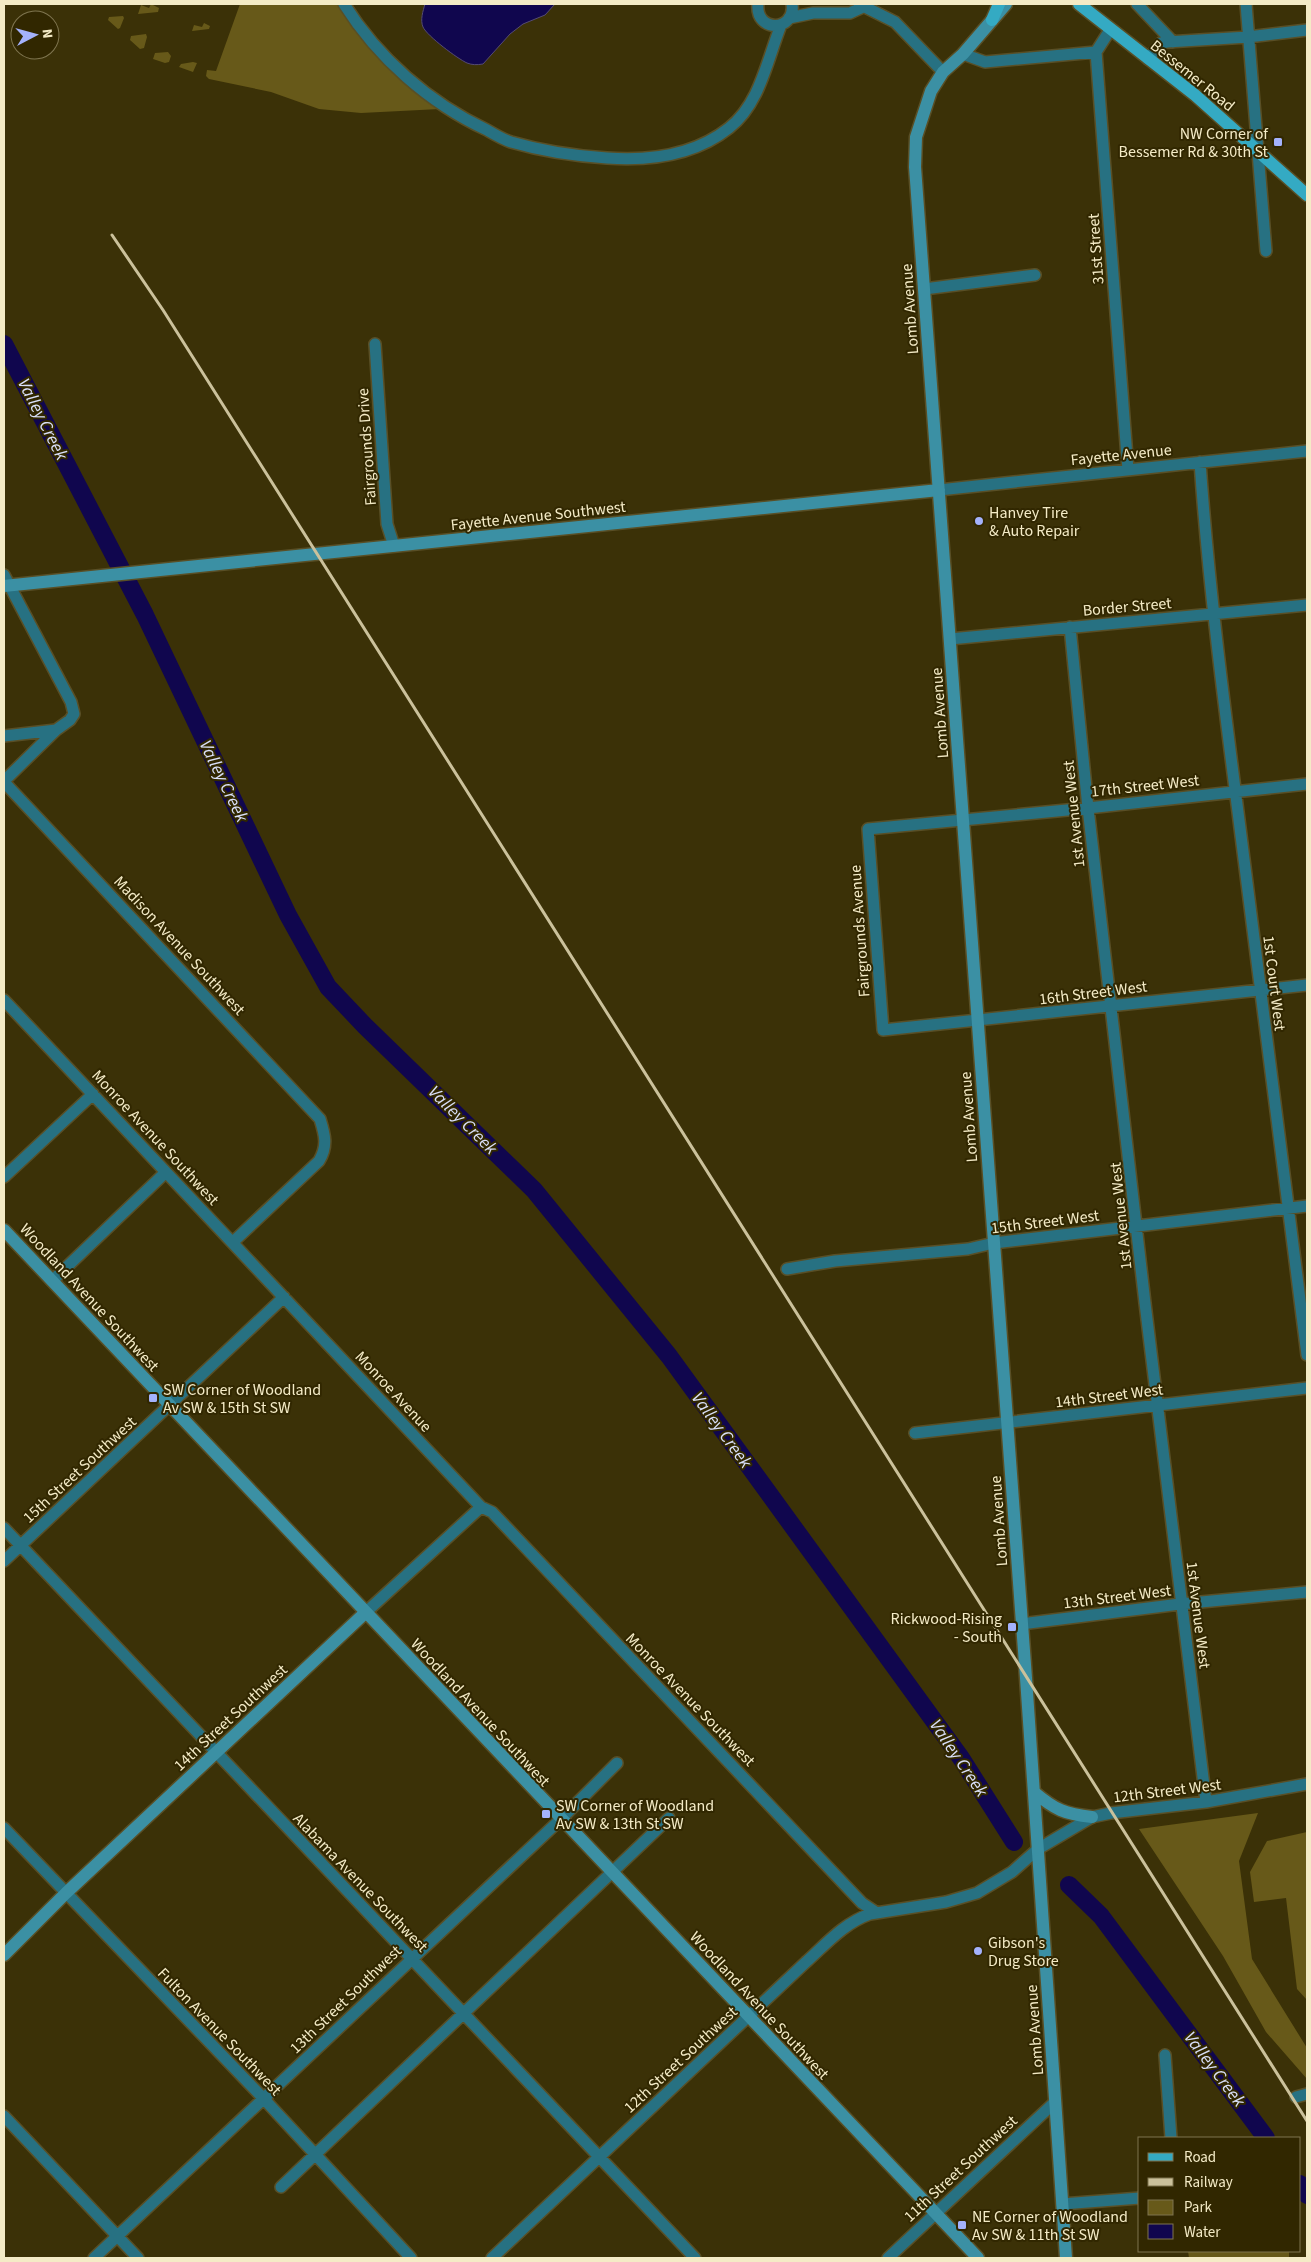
<svg xmlns="http://www.w3.org/2000/svg" width="1311" height="2262" font-family="'Source Sans 3',sans-serif">
	<style>
		.green { fill: #675919 }
		.water { fill: #10064e; stroke: #544b72 }
		.lines { fill: none; stroke-linecap: round; stroke-linejoin: round }
		.river { stroke: #10064e; stroke-width: 18 }
		.street-casing { stroke: #594f26; stroke-width: 14 }
		.secondary-casing { stroke: #594f26; stroke-width: 15 }
		.primary-casing { stroke: #594f26; stroke-width: 15 }
		.street { stroke: #277182; stroke-width: 11 }
		.secondary { stroke: #3b90a4; stroke-width: 12 }
		.primary { stroke: #34aac3; stroke-width: 12 }
		.rail { stroke: #cbc19b; stroke-width: 3 }
		.poi-dot { fill: #a4b2fc; stroke: #312700; stroke-width: 2 }
		.labels { text-anchor: middle; stroke-width: 4; stroke-linejoin: round; paint-order: stroke }
		.street-label { font-size: 16px; fill: #f4ebc6; stroke: #312700 }
		.poi-label { font-size: 16px; fill: #f4ebc6; stroke: #312700; text-anchor: start }
		.water-label { font-size: 18px; font-style: italic; fill: #dae0fa; stroke: #312700 }
	</style>
	<rect width="100%" height="100%" fill="#3b3107"/>
	<!-- green -->
	<path class="green" d="M151,4L159,8L158,12L138,14L141,5L149,8Z
		M240,4H339C368,51 396,76 440,109L361,113L319,109L271,92L209,79L206,76L207,70L216,71Z
		M123,16L124,18L120,28L118,29L108,20L109,17Z
		M204,23L210,26L209,29L192,31L194,25L202,27Z
		M146,34L147,37L144,48L140,49L130,40L131,36Z
		M168,52L171,56L169,62L165,63L153,59L155,53Z
		M193,62L197,63L193,72L179,67L181,64Z
		M1258,1813L1239,1861L1252,1959L1307,2048V2079L1266,2032L1223,1956L1139,1829Z
		M1307,1832V2000L1297,1989L1286,1898L1254,1902L1250,1872L1267,1841Z
		M1188,2251H1289V2258H1189Z"/>
	<!-- water -->
	<path class="water" d="M425,4H555L545,15L523,24L510,34L483,64C477,65 472,65 467,63C458,59 427,36 423,27C420,20 423,11 425,4Z"/>
	<g class="lines">
		<!-- river -->
		<path class="river" d="M4,344L145,615L288,915L328,987L365,1026L534,1190L669,1356L961,1758L1014,1842
			M1069,1885L1101,1916L1266,2138
			M1300,2184L1307,2195"/>
		<defs>
			<path id="street" d="M344,4C378,58 429,103 487,130C494,134 502,139 511,142C542,151 575,156 607,158C649,161 695,155 729,128C760,104 767,60 781,25
				M758,4C755,33 796,32 792,4
				M859,4L895,22L943,72
				M1137,4L1173,42
				M1246,4L1266,251
				M789,18L813,13H850L863,7
				M1110,30L1096,52L1128,470
				M963,54L985,62L1096,52
				M1148,59L1161,43L1167,42L1248,37L1307,30
				M924,289L1035,275
				M375,344L387,524L394,546
				M1200,462C1208,579 1223,696 1238,812C1260,993 1285,1174 1307,1355
				M939,490L1307,451
				M4,575L71,702L74,714L70,720L56,730L4,781
				M1070,627L1088,808L1145,1303L1206,1802
				M950,639L1307,605
				M4,736L56,730
				M4,782L320,1119C325,1135 328,1146 319,1161L233,1242
				M1307,784L1088,808L868,829L883,1030L1307,985
				M4,1000L481,1507L492,1512L862,1903L877,1913
				M4,1177L93,1094
				M787,1269L835,1261L968,1249L994,1243L1307,1206
				M52,1281L166,1172
				M915,1433L1307,1388
				M4,1528L695,2258
				M4,1561L284,1297
				M365,1613L481,1507
				M1021,1624L1180,1604L1307,1592
				M4,1828L264,2099L411,2258
				M1165,2055L1171,2138
				M1296,2097L1307,2094
				M4,2116L138,2258
				M281,2187L669,1818
				M1062,2204L1140,2198
				M94,2258L561,1819L617,1763
				M492,2258L806,1962C826,1944 844,1923 870,1914L946,1902L977,1893L1012,1872L1038,1849L1092,1817L1111,1813L1206,1802L1307,1784
				M888,2258L1055,2102"/>
			<path id="secondary" d="M1006,4L963,54L943,72L931,91L916,137L915,167L1026,1678L1066,2258
				M4,586L939,490
				M4,1230L978,2258
				M1034,1792C1055,1810 1065,1814 1092,1817
				M4,1955L66,1893L365,1613"/>
			<path id="primary" d="M1079,4L1195,95L1307,195
				M992,20L999,4"/>
		</defs>
		<!-- street casing -->
		<use href="#street" class="street-casing"/>
		<!-- secondary casing -->
		<use href="#secondary" class="secondary-casing"/>
		<!-- primary casing -->
		<use href="#primary" class="primary-casing"/>
		<!-- street -->
		<use href="#street" class="street"/>
		<!-- secondary -->
		<use href="#secondary" class="secondary"/>
		<!-- primary -->
		<use href="#primary" class="primary"/>
		<!-- rail -->
		<path class="rail" d="M112,235L163,310L1307,2121"/>
	</g>
	<!-- markers -->
	<g class="poi-dot">
		<rect x="1273" y="137" width="10" height="10" rx="2.5"/>
		<circle cx="979" cy="521" r="5"/>
		<rect x="148" y="1393" width="10" height="10" rx="2.5"/>
		<rect x="1007" y="1622" width="10" height="10" rx="2.5"/>
		<rect x="541" y="1809" width="10" height="10" rx="2.5"/>
		<circle cx="978" cy="1951" r="5"/>
		<rect x="957" y="2220" width="10" height="10" rx="2.5"/>
	</g>
	<g class="labels">
		<!-- street labels -->
		<g class="street-label">
			<text transform="translate(1193 75) rotate(39)" y="6">Bessemer Road</text>
			<text transform="translate(1095 249) rotate(-94)" y="6">31st Street</text>
			<text transform="translate(909 309) rotate(-94)" y="6">Lomb Avenue</text>
			<text transform="translate(366 447) rotate(-94)" y="6">Fairgrounds Drive</text>
			<text transform="translate(1121 454) rotate(-6)" y="6">Fayette Avenue</text>
			<text transform="translate(538 515) rotate(-6)" y="6">Fayette Avenue Southwest</text>
			<text transform="translate(1127 606) rotate(-5)" y="6">Border Street</text>
			<text transform="translate(939 713) rotate(-94)" y="6">Lomb Avenue</text>
			<text transform="translate(1145 785) rotate(-6)" y="6">17th Street West</text>
			<text transform="translate(1073 814) rotate(-96)" y="6">1st Avenue West</text>
			<text transform="translate(859 931) rotate(-94)" y="6">Fairgrounds Avenue</text>
			<text transform="translate(180 945) rotate(47)" y="6">Madison Avenue Southwest</text>
			<text transform="translate(1275 983) rotate(83)" y="6">1st Court West</text>
			<text transform="translate(1093 992) rotate(-7)" y="6">16th Street West</text>
			<text transform="translate(968 1117) rotate(-94)" y="6">Lomb Avenue</text>
			<text transform="translate(156 1137) rotate(47)" y="6">Monroe Avenue Southwest</text>
			<text transform="translate(1120 1216) rotate(-96)" y="6">1st Avenue West</text>
			<text transform="translate(1045 1221) rotate(-7)" y="6">15th Street West</text>
			<text transform="translate(90 1297) rotate(47)" y="6">Woodland Avenue Southwest</text>
			<text transform="translate(394 1391) rotate(47)" y="6">Monroe Avenue</text>
			<text transform="translate(1109 1395) rotate(-7)" y="6">14th Street West</text>
			<text transform="translate(79 1469) rotate(-43)" y="6">15th Street Southwest</text>
			<text transform="translate(998 1521) rotate(-94)" y="6">Lomb Avenue</text>
			<text transform="translate(1117 1596) rotate(-7)" y="6">13th Street West</text>
			<text transform="translate(1199 1615) rotate(83)" y="6">1st Avenue West</text>
			<text transform="translate(691 1699) rotate(46)" y="6">Monroe Avenue Southwest</text>
			<text transform="translate(481 1712) rotate(47)" y="6">Woodland Avenue Southwest</text>
			<text transform="translate(230 1717) rotate(-43)" y="6">14th Street Southwest</text>
			<text transform="translate(1167 1790) rotate(-7)" y="6">12th Street West</text>
			<text transform="translate(361 1882) rotate(46)" y="6">Alabama Avenue Southwest</text>
			<text transform="translate(345 1999) rotate(-44)" y="6">13th Street Southwest</text>
			<text transform="translate(760 2005) rotate(47)" y="6">Woodland Avenue Southwest</text>
			<text transform="translate(1034 2030) rotate(-94)" y="6">Lomb Avenue</text>
			<text transform="translate(220 2031) rotate(46)" y="6">Fulton Avenue Southwest</text>
			<text transform="translate(680 2059) rotate(-43)" y="6">12th Street Southwest</text>
			<text transform="translate(960 2168) rotate(-43)" y="6">11th Street Southwest</text>
		</g>
		<!-- poi labels -->
		<g class="poi-label">
			<text x="1268" y="139" text-anchor="end">NW Corner of<tspan x="1268" dy="18">Bessemer Rd &amp; 30th St</tspan></text>
			<text x="989" y="518">Hanvey Tire<tspan x="989" dy="18">&amp; Auto Repair</tspan></text>
			<text x="163" y="1395">SW Corner of Woodland<tspan x="163" dy="18">Av SW &amp; 15th St SW</tspan></text>
			<text x="1002" y="1624" text-anchor="end">Rickwood-Rising<tspan x="1002" dy="18">- South</tspan></text>
			<text x="556" y="1811">SW Corner of Woodland<tspan x="556" dy="18">Av SW &amp; 13th St SW</tspan></text>
			<text x="988" y="1948">Gibson's<tspan x="988" dy="18">Drug Store</tspan></text>
			<text x="972" y="2222">NE Corner of Woodland<tspan x="972" dy="18">Av SW &amp; 11th St SW</tspan></text>
		</g>
		<!-- water labels -->
		<g class="water-label">
			<text transform="translate(43 419) rotate(63)" y="6">Valley Creek</text>
			<text transform="translate(224 781) rotate(64)" y="6">Valley Creek</text>
			<text transform="translate(463 1120) rotate(45)" y="6">Valley Creek</text>
			<text transform="translate(722 1430) rotate(54)" y="6">Valley Creek</text>
			<text transform="translate(959 1758) rotate(56)" y="6">Valley Creek</text>
			<text transform="translate(1215 2069) rotate(53)" y="6">Valley Creek</text>
		</g>
	</g>
	<!-- border -->
	<rect width="1311" height="2262" fill="none" stroke="#f4ebc6" stroke-width="10"/>
	<!-- legend -->
	<rect x="1138" y="2137" width="162" height="115" fill="#312700" stroke="#7f754f"/>
	<rect x="1148" y="2153" width="25" height="8" fill="#34aac3" stroke="#7f754f"/>
	<text x="1184" y="2162" font-size="15" fill="#f4ebc6">Road</text>
	<rect x="1148" y="2178" width="25" height="8" fill="#cbc19b" stroke="#7f754f"/>
	<text x="1184" y="2187" font-size="15" fill="#f4ebc6">Railway</text>
	<rect x="1148" y="2200" width="25" height="15" fill="#675919" stroke="#7f754f"/>
	<text x="1184" y="2212" font-size="15" fill="#f4ebc6">Park</text>
	<rect x="1148" y="2224" width="25" height="15" fill="#10064e" stroke="#7f754f"/>
	<text x="1184" y="2237" font-size="15" fill="#f4ebc6">Water</text>
	<!-- north arrow -->
	<g transform="translate(35 35) rotate(84)"><circle r="24" fill="#312700" stroke="#7f754f"/>
	<path d="M0-4L9 19L0 12L-9 19Z" fill="#a4b2fc"/>
	<text y="-8" font-size="14" font-weight="bold" text-anchor="middle" fill="#f4ebc6">N</text>
	</g>
</svg>
